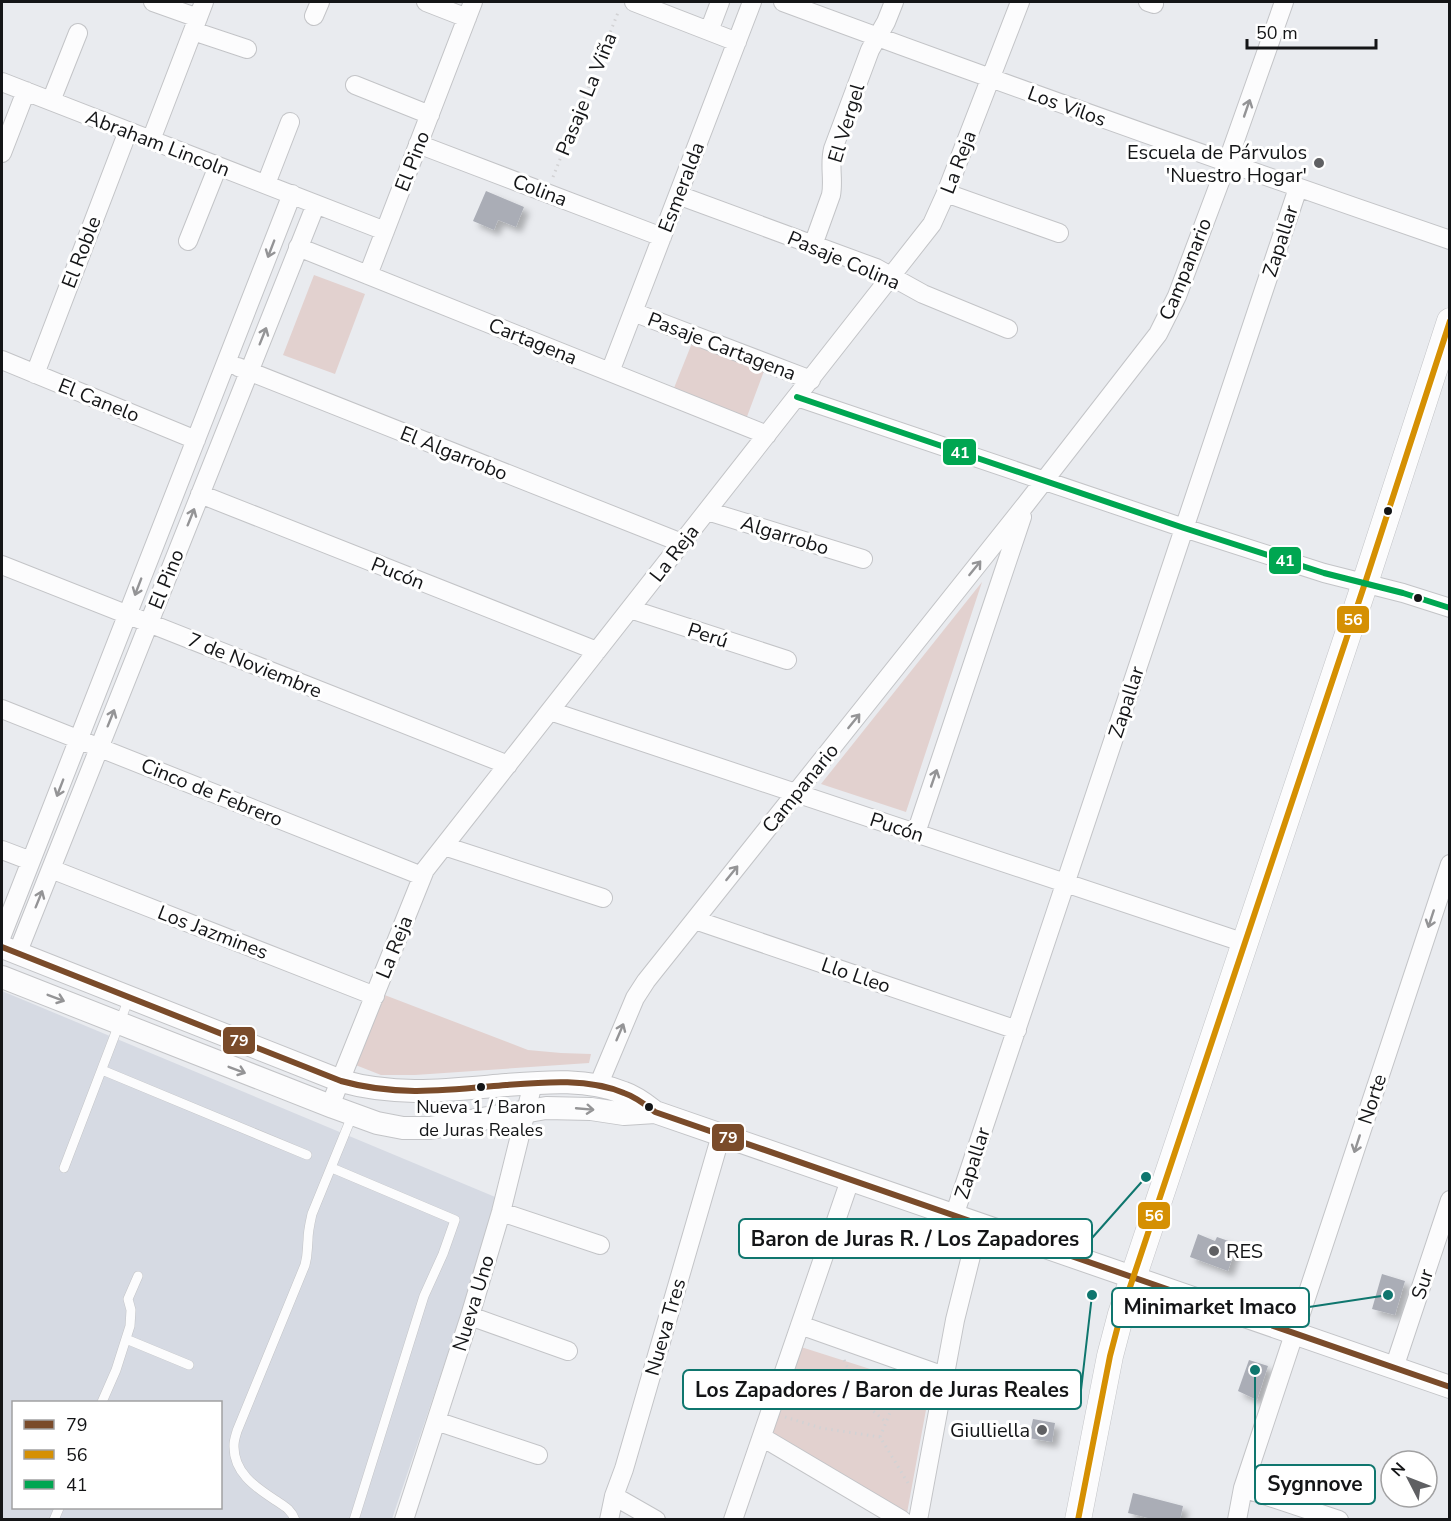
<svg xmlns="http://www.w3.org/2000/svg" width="1451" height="1521" font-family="'Nunito Sans',sans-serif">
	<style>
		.built { fill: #d6dae3; fill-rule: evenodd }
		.green { fill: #e2d1cf }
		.building { fill: #aaadb6; filter: url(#shadow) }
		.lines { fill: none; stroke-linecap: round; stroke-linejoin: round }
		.service-casing { stroke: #c3c4c7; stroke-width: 10 }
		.minor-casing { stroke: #c3c4c7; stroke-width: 20 }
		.tertiary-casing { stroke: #c3c4c7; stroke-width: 24 }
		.secondary-casing { stroke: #c3c4c7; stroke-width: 27 }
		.path { stroke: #d2d2d4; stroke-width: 3; stroke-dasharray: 1.5 4.5; stroke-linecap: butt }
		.service { stroke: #fcfcfd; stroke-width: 9 }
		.minor { stroke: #fcfcfd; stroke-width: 18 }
		.tertiary { stroke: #fcfcfd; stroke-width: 22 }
		.secondary { stroke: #fcfcfd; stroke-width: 26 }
		.bus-1-casing { stroke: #fff; stroke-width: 10 }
		.bus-2-casing { stroke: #fff; stroke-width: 10 }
		.bus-3-casing { stroke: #fff; stroke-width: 10 }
		.bus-1 { stroke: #7a4b2a; stroke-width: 6 }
		.bus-2 { stroke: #d59003; stroke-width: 6 }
		.bus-3 { stroke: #00a651; stroke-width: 6 }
		.oneway { stroke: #949496 }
		.poi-dot { fill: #5f6063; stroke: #fff; stroke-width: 2 }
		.bus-dot { fill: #141517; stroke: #fff; stroke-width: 2 }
		.labels { text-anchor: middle; stroke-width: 6; stroke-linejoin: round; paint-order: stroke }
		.bus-label { font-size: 18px; fill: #141517; stroke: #fff }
		.street-label { font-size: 20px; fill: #141517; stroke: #fff }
		.poi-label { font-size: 20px; fill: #141517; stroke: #fff; text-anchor: end }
		.leader { fill: none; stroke: #0f766e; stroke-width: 2 }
		.callout-dot { fill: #0f766e; stroke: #fff; stroke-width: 2 }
		.callout { fill: #fff; stroke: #0f766e; stroke-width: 2 }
		.callout-label { font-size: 21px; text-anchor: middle; font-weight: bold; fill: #141517 }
		.line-badge { stroke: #fff; stroke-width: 2 }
		.badge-label { font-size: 16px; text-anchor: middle; font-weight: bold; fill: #fff }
	</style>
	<defs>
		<filter id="shadow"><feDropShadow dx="5.5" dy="5.5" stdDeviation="3" flood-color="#0004"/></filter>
	</defs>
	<rect width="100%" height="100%" fill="#e9ebef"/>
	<!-- built -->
	<path class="built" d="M2,991L500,1199L392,1519H2ZM14,1402H220V1508H14Z"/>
	<!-- green -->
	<path class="green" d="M314,275L365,294L335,374L283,355Z
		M692,343L764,371L745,422L672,393Z
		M982,582L906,812L821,784Z
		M382,994L528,1050L561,1053L591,1054L589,1063L415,1075H381L353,1064Z
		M801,1347L930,1388L907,1513L771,1434Z"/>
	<!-- building -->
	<path class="building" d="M486,191L524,207L516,227L498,220L494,230L473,221Z
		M1198,1234L1215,1241L1217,1237L1237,1244L1228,1271L1190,1257Z
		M1382,1274L1405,1281L1395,1315L1372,1309Z
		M1249,1360L1268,1366L1257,1400L1238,1391Z
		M1033,1419L1055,1423L1052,1442L1029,1438Z
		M1133,1493L1183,1506L1180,1520H1156L1128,1513Z"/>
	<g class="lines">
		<defs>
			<path id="service" d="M102,1070L307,1155
				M64,1168L129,998
				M332,1168L455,1220L443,1254L424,1296L354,1520
				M126,1339L189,1365
				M102,1402L116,1370L130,1326L131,1310L128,1299L138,1276
				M54,1520L59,1508
				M295,1520C291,1509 284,1506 275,1500C255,1487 233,1472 234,1445C234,1440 236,1435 237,1431L305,1265C308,1254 307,1250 308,1240C308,1231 310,1223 312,1214L352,1116"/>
			<path id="minor" d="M153,2L198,18
				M426,2L467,18
				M634,2L737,42
				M783,2C1004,84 1226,163 1450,240
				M1148,2L1154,4
				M314,16L320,2
				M193,31L247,49
				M709,31L720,2
				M2,82L385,231
				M355,85L430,115
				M51,101L78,33
				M151,140L204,2
				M418,144L662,237
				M2,153L26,91
				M266,184L290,122
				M946,193L1059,233
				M678,195L876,268L923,294L1008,329
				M188,241L218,166
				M813,245L831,195C834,180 829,164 833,149L870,50L886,22L894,2
				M298,247L767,435
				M368,275L473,2
				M633,312L811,380
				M2,360L196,440
				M238,367L682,543
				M610,372L752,2
				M35,374L128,131
				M797,397L1184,528L1324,573L1403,593L1450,608
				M200,494L597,651
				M707,511L863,559
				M2,565L508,765
				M630,609L787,660
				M2,709L422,876
				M550,711L1245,943
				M916,833L1022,517
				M444,846L603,898
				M2,850L31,861
				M51,869L375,996
				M695,920L1017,1030
				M2,935L292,194
				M17,954L316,204
				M598,1086L635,998L646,981L1026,504L1158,334L1177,296L1227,163L1284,2
				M330,1106L425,870L932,224L946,193L1020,2
				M501,1212L600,1245
				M954,1216L1298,188
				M470,1316L568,1351
				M800,1325L944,1376
				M1394,1368L1450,1200
				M436,1421L538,1455
				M762,1437L902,1520
				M1243,1488L1339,1520
				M614,1496L656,1520
				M404,1520L470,1316L501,1212L533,1083
				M609,1520L614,1496L624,1469L721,1135
				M733,1520L850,1180
				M918,1520L955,1320L979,1224
				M1237,1520L1243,1488L1450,864"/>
			<path id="tertiary" d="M2,947L341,1081C398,1097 448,1090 506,1085C544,1082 588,1078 624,1093C636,1097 646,1105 655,1112L1450,1387
				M2,977L333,1107L377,1123L403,1128H430L546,1108L591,1109L624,1114L655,1112"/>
			<path id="secondary" d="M1078,1520L1110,1356L1121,1314L1365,583L1450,321"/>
		</defs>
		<!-- service casing -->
		<use href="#service" class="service-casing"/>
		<!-- minor casing -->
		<use href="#minor" class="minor-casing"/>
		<!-- tertiary casing -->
		<use href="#tertiary" class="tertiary-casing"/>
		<!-- secondary casing -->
		<use href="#secondary" class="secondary-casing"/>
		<!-- path -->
		<path class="path" d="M553,177L619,10
			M844,1360L865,1404L886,1422
			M785,1417L821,1428L880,1437
			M908,1483L880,1437L897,1396L908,1381"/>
		<!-- service -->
		<use href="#service" class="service"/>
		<!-- minor -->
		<use href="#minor" class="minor"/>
		<!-- tertiary -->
		<use href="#tertiary" class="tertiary"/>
		<!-- secondary -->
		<use href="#secondary" class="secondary"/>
		<defs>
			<path id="bus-1" d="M2,947L341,1081C398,1097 448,1090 506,1085C544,1082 588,1078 624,1093C636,1097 646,1105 655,1112L1450,1387"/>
			<path id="bus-2" d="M1078,1520L1110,1356L1121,1314L1365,583L1450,321"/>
			<path id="bus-3" d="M797,397L1184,528L1324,573L1403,593L1450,608"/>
		</defs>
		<!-- bus-1 casing -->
		<use href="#bus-1" class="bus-1-casing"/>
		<!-- bus-2 casing -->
		<use href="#bus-2" class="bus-2-casing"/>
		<!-- bus-3 casing -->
		<use href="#bus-3" class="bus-3-casing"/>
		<!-- bus-1 -->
		<use href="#bus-1" class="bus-1"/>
		<!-- bus-2 -->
		<use href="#bus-2" class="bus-2"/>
		<!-- bus-3 -->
		<use href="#bus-3" class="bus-3"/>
	</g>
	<!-- one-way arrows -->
	<defs><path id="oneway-shaft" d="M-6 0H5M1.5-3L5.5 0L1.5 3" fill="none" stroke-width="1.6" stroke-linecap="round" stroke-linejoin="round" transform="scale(1.5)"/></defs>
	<g class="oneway">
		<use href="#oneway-shaft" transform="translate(1247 108) rotate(-71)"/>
		<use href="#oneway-shaft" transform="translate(271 249) rotate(111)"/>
		<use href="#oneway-shaft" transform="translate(263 336) rotate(-68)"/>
		<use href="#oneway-shaft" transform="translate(191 517) rotate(-68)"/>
		<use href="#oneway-shaft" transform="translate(975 568) rotate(-51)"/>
		<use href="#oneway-shaft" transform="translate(138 587) rotate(111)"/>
		<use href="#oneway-shaft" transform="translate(111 718) rotate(-68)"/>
		<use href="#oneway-shaft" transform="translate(854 721) rotate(-51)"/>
		<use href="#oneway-shaft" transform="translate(934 778) rotate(-71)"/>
		<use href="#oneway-shaft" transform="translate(60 788) rotate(111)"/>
		<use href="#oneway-shaft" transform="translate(732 873) rotate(-51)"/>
		<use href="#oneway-shaft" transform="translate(39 899) rotate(-68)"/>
		<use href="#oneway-shaft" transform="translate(1431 919) rotate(108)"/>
		<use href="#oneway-shaft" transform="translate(56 998) rotate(21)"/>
		<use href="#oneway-shaft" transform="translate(620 1032) rotate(-67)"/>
		<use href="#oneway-shaft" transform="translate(237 1070) rotate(21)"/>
		<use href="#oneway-shaft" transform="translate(585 1109) rotate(5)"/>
		<use href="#oneway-shaft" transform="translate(1357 1144) rotate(108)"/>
	</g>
	<!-- markers -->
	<g class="poi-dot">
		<circle cx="1319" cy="163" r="6"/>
		<circle cx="1214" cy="1251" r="6"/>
		<circle cx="1042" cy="1430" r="6"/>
	</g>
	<g class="bus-dot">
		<circle cx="1388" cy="511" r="5"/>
		<circle cx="1418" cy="598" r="5"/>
		<circle cx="481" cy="1087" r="5"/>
		<circle cx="649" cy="1107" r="5"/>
	</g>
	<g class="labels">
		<!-- bus labels -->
		<g class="bus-label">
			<text x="481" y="1113">Nueva 1 / Baron<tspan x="481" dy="23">de Juras Reales</tspan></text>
		</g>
		<!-- street labels -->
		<g class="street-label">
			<text transform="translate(586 94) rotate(-68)" y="7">Pasaje La Viña</text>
			<text transform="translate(1067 106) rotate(20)" y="7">Los Vilos</text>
			<text transform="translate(846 123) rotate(-73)" y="7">El Vergel</text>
			<text transform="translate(158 143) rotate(21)" y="7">Abraham Lincoln</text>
			<text transform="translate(412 161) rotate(-69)" y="7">El Pino</text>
			<text transform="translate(958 162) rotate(-69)" y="7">La Reja</text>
			<text transform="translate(681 187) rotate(-69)" y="7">Esmeralda</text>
			<text transform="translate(540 190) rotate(21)" y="7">Colina</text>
			<text transform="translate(1280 241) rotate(-72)" y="7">Zapallar</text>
			<text transform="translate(81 252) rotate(-69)" y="7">El Roble</text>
			<text transform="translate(844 260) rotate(23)" y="7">Pasaje Colina</text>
			<text transform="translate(1185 269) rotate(-68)" y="7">Campanario</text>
			<text transform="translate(533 341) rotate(22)" y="7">Cartagena</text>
			<text transform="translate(722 346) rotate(21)" y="7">Pasaje Cartagena</text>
			<text transform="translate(99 400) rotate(22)" y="7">El Canelo</text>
			<text transform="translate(454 453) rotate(22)" y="7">El Algarrobo</text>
			<text transform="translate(785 535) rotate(17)" y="7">Algarrobo</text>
			<text transform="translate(674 553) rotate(-52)" y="7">La Reja</text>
			<text transform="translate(398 573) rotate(22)" y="7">Pucón</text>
			<text transform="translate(166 579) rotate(-68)" y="7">El Pino</text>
			<text transform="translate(708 635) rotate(18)" y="7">Perú</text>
			<text transform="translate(255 665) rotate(22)" y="7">7 de Noviembre</text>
			<text transform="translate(1126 702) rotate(-72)" y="7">Zapallar</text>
			<text transform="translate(800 788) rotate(-51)" y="7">Campanario</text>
			<text transform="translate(212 792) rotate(22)" y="7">Cinco de Febrero</text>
			<text transform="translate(897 827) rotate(18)" y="7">Pucón</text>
			<text transform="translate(213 932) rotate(21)" y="7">Los Jazmines</text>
			<text transform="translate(394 947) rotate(-68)" y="7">La Reja</text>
			<text transform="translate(856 975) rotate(19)" y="7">Llo Lleo</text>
			<text transform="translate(1372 1099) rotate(-72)" y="7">Norte</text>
			<text transform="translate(972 1163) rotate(-72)" y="7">Zapallar</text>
			<text transform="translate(1422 1284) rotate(-72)" y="7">Sur</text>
			<text transform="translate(473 1303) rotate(-73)" y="7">Nueva Uno</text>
			<text transform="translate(665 1327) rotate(-74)" y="7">Nueva Tres</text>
		</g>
		<!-- poi labels -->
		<g class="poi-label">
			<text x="1307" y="159">Escuela de Párvulos<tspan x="1307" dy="23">'Nuestro Hogar'</tspan></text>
			<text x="1226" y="1258" text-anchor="start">RES</text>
			<text x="1030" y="1437">Giulliella</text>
		</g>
	</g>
	<!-- callouts -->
	<path class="leader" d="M1146 1177L1092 1238M1388 1295L1309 1307M1092 1295L1081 1390M1255 1370L1255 1484"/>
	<g class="callout-dot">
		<circle cx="1146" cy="1177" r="6"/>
		<circle cx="1388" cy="1295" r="6"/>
		<circle cx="1092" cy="1295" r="6"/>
		<circle cx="1255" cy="1370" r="6"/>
	</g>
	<g class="callout">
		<rect x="739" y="1219" width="353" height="39" rx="6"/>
		<rect x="1112" y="1288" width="197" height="39" rx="6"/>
		<rect x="683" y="1370" width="398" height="39" rx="6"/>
		<rect x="1255" y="1465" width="120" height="39" rx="6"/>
	</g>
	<g class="callout-label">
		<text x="915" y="1246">Baron de Juras R. / Los Zapadores</text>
		<text x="1210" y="1314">Minimarket Imaco</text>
		<text x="882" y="1397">Los Zapadores / Baron de Juras Reales</text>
		<text x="1315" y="1491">Sygnnove</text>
	</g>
	<g class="line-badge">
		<rect x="942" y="438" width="35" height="28" rx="6" fill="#00a651"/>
		<rect x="1268" y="546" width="34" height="29" rx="6" fill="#00a651"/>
		<rect x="1336" y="605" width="34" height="29" rx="6" fill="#d59003"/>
		<rect x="222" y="1026" width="34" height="29" rx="6" fill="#7a4b2a"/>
		<rect x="711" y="1123" width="34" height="29" rx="6" fill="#7a4b2a"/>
		<rect x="1137" y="1201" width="34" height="29" rx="6" fill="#d59003"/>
	</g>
	<g class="badge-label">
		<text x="960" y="458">41</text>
		<text x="1285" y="566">41</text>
		<text x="1353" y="625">56</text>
		<text x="239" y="1046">79</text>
		<text x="728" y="1143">79</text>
		<text x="1154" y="1221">56</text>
	</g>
	<!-- border -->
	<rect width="1451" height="1521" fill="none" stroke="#141517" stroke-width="6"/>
	<!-- legend -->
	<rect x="12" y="1401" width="210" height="108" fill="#ffffff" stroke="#a1a1a2" stroke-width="1.5"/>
	<rect x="24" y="1420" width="30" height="9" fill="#7a4b2a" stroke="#a1a1a2" stroke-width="1.5"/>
	<text x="66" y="1431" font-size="18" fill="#141517">79</text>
	<rect x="24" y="1450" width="30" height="9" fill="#d59003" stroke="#a1a1a2" stroke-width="1.5"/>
	<text x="66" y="1461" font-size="18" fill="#141517">56</text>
	<rect x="24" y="1480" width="30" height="9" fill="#00a651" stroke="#a1a1a2" stroke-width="1.5"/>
	<text x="66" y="1491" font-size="18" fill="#141517">41</text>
	<!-- north arrow -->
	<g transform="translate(1409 1479) rotate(312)"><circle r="28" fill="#ffffff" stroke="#a1a1a2" stroke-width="1.5"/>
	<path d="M0-4.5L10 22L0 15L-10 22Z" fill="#5f6063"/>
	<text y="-9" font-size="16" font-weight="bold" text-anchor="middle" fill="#141517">N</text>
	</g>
	<!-- scale -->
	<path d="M1247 39v9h129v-9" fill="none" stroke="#141517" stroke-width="3"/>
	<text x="1256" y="39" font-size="18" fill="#141517" stroke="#ffffff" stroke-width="4.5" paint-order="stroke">50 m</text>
</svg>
